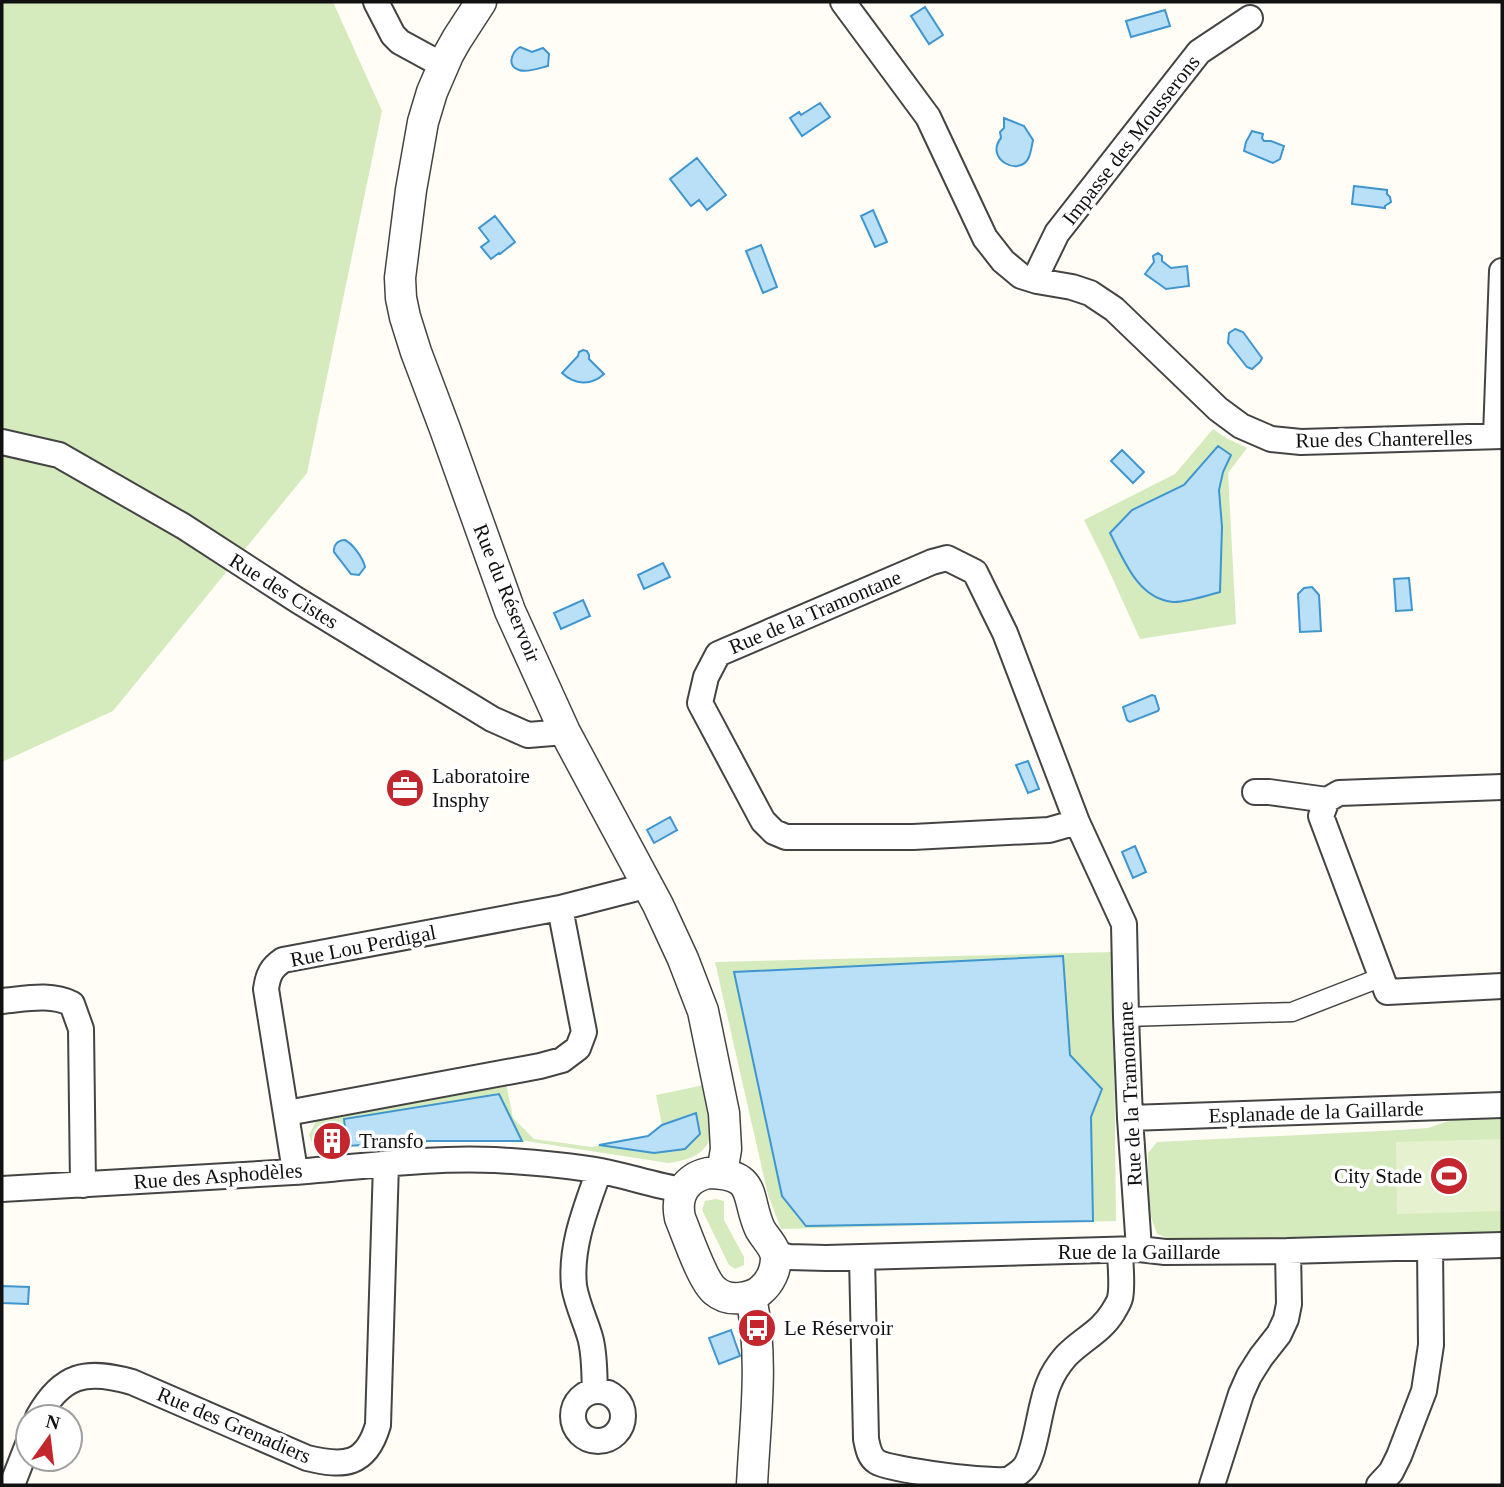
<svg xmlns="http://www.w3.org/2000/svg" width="1504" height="1487" font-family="Georgia,serif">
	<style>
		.green { fill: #d5ebbd }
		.pitch { fill: #e6f2cf }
		.water { fill: #b9e0f7; stroke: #3f96cf; stroke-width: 2 }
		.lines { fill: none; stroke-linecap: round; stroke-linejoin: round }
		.pedestrian-casing { stroke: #444; stroke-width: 21 }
		.minor-casing { stroke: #444; stroke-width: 28 }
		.tertiary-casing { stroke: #444; stroke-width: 33 }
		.pedestrian { stroke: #fff; stroke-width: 18 }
		.minor { stroke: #fff; stroke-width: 24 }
		.tertiary { stroke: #fff; stroke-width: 30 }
		.labels { text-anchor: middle; stroke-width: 7; stroke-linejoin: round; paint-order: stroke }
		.street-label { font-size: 21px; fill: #111; stroke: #fff }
		.poi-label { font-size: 21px; fill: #111; stroke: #fff; text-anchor: start }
	</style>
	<rect width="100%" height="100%" fill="#fffdf5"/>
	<!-- green -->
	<path class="green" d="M2,2H333L382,111L307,473L113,711L2,762Z
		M1213,429L1226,438L1247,448L1228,473L1236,624L1140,639L1105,562L1084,520L1175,474Z
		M1113,952L1116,1221L781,1229L768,1195L715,962Z
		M506,1083L513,1118L534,1139L592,1147L648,1136L662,1125L656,1095L704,1085C713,1127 723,1156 668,1163L526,1141H429L345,1146L344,1134L322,1135V1147L314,1148L309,1135L317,1119Z
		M1502,1118V1233L1175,1241L1157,1234L1151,1217L1148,1187V1153L1157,1142L1400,1130L1428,1128L1454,1119Z
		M716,1199L724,1201V1220L744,1257V1265L735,1269L729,1265L702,1210L705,1201Z"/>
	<!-- pitch -->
	<path class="pitch" d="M1502,1139V1211L1397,1214L1396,1142Z"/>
	<!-- water -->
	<path class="water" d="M925,7L943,35L929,44L911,16Z
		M1165,10L1170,26L1131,37L1126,21Z
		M520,47L532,52L543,48L549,54L548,66C540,68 527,73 519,70C506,66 512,52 520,47Z
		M820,103L830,117L802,136L790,118L799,112L801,115Z
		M1004,118L1024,126L1033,140C1032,145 1031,152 1029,157C1020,178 984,159 1001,138L1000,132L1004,128Z
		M1252,131L1263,134L1262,138L1264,141H1271L1284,146L1280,159L1273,163L1244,151L1246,142Z
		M697,158L726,195L707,210L699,200L691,206L670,179Z
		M1354,186L1387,190V194L1390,197L1391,202L1385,206V208L1352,204Z
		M873,210L887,242L875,247L861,216Z
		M495,216L515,242L500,254L499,253L491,259L481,247L489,241L479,228Z
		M761,245L777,287L763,293L746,251Z
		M1158,253L1162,256V261L1171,268L1187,266L1189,286L1166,289L1145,274L1154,262L1153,256Z
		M1235,329L1243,332L1262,358L1260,362L1252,369L1247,367L1228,343L1229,333Z
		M583,350L587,351L589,355V359L604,374C591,386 575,385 562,373L578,356L579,352Z
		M1218,446L1231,455L1223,472L1219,490L1222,527L1220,592C1209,595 1184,603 1173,602C1138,599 1124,560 1110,533L1132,510L1184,485Z
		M1122,450L1144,472L1133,483L1111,461Z
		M345,540C353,544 363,558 365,567L359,575L351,574L334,552C333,545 338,540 345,540Z
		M663,563L670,577L644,589L638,575Z
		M1409,578L1412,610L1396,611L1394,579Z
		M1312,587L1319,595L1321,631L1300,632L1298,594L1304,588Z
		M583,600L590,616L561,629L554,613Z
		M1152,695L1155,696L1159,709L1158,711L1130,722L1127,720L1123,707Z
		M1028,761L1039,789L1028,793L1016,765Z
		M670,817L677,830L654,843L647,830Z
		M1135,846L1146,872L1133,878L1122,852Z
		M1063,956L1070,1055L1102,1089L1091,1117L1093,1221L806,1226L782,1196L734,972Z
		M499,1094L522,1141H429L347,1146L344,1119Z
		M696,1113L700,1134L685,1149L654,1153L599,1145L648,1136L662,1125Z
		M2,1286L29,1287L28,1304L2,1303Z
		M731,1330L740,1356L719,1364L709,1338Z"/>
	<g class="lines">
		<defs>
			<path id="pedestrian" d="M1126,1017L1292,1012L1382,977"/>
			<path id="minor" d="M376,2L393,35L400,42L444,66
				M843,2L928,117L985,238L1003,261L1021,276L1037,281L1072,287L1090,293L1114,309L1218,409L1241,426L1271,439L1301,442L1502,436
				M1037,281L1039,270L1057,233L1199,52L1250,18
				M1496,436L1502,271
				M2,442L59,455L183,526L297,600L492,719L528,735L565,732
				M1255,792H1269L1327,800L1339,793L1502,787
				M1327,800L1321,816L1387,992L1502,986
				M1077,822L1049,830L913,837H786L774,832L763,821L700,703L706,677L718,654L932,562L947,558L975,572L1005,633L1077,822L1124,924L1126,1017L1130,1118L1139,1249
				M2,1001C25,999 51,993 72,1004L81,1029L83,1185
				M287,1113L540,1066L562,1060L578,1048L584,1032L560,908
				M1130,1118L1502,1105
				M295,1171L266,989C268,975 271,968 283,960L560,908L634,889L646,884
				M2,1189C99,1184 196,1178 293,1172C361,1167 427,1157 495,1160C530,1162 566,1165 601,1171C628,1176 655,1186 683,1190
				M776,1254L789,1257L826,1258L1139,1249L1165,1252L1288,1251L1502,1245
				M862,1257L866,1439C868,1448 869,1457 877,1462C890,1470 996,1484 1010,1479C1013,1477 1020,1472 1023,1469C1036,1456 1039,1405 1049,1383C1053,1373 1059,1364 1066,1356C1081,1340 1101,1332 1113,1312C1115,1308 1119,1303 1120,1298C1123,1286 1120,1263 1120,1250
				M573 1416a25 25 0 1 1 50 0a25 25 0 1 1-50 0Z
				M595,1391C594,1373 595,1354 590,1337C585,1320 577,1304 574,1286C570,1246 586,1208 599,1171
				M38,1417C62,1374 86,1369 132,1382L307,1458C344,1467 366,1466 378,1425L386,1164
				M12,1485L28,1444
				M1212,1485L1241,1394L1249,1376L1261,1357L1279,1334L1286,1319L1289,1304L1288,1251
				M1379,1485L1391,1472L1399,1456L1424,1391L1431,1345L1430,1247"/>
			<path id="tertiary" d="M481,2L457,39L448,55L432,92L423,122L411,190L400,278L401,298L405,317L416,352L445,429L510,611L565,732L658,905L683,959L703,1011L724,1113L726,1149L722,1173
				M708,1173C759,1174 745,1197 760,1229C765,1238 775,1247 776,1257C776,1270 770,1283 760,1291C754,1296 748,1297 740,1298C731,1299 722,1297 715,1291C703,1282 687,1235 680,1218C675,1195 686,1178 708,1173Z
				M751,1297C764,1359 755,1422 752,1485"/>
		</defs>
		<!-- pedestrian casing -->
		<use href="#pedestrian" class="pedestrian-casing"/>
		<!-- minor casing -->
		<use href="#minor" class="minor-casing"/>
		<!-- tertiary casing -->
		<use href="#tertiary" class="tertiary-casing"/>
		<!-- pedestrian -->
		<use href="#pedestrian" class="pedestrian"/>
		<!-- minor -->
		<use href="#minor" class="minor"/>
		<!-- tertiary -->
		<use href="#tertiary" class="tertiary"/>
	</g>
	<!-- icons -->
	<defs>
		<symbol id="office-disc" viewBox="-11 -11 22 22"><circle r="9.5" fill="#c4262e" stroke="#fff"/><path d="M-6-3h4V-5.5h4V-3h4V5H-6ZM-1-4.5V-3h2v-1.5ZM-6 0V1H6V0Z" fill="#fff"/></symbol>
		<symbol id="building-disc" viewBox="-11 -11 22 22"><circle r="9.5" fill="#c4262e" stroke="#fff"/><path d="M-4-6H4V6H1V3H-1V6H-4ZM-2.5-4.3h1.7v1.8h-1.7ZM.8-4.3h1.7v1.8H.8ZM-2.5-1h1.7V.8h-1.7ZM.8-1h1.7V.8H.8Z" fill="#fff"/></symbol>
		<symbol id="stadium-disc" viewBox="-11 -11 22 22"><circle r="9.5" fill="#c4262e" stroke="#fff"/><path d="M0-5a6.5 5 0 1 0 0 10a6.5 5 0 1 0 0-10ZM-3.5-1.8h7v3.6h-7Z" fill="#fff"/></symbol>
		<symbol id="bus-disc" viewBox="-11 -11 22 22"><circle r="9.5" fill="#c4262e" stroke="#fff"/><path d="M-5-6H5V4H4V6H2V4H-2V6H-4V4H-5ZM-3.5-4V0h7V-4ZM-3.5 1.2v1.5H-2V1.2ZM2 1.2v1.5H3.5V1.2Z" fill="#fff"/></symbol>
	</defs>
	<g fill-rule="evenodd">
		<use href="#office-disc" x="383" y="766" width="44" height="44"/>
		<use href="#building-disc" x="310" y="1119" width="44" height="44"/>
		<use href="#stadium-disc" x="1427" y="1154" width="44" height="44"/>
		<use href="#bus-disc" x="735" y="1306" width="44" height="44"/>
	</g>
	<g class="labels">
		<!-- street labels -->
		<g class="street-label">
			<text transform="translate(1131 140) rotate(-52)" y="7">Impasse des Mousserons</text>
			<text transform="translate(1384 439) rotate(-1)" y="7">Rue des Chanterelles</text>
			<text transform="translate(284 591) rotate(32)" y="7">Rue des Cistes</text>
			<text transform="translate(507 593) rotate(68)" y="7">Rue du Réservoir</text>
			<text transform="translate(815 612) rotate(-23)" y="7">Rue de la Tramontane</text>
			<text transform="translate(363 946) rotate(-11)" y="7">Rue Lou Perdigal</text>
			<text transform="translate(1130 1094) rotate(-93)" y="7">Rue de la Tramontane</text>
			<text transform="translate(1316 1112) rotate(-2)" y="7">Esplanade de la Gaillarde</text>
			<text transform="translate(218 1176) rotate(-4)" y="7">Rue des Asphodèles</text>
			<text x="1139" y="1259">Rue de la Gaillarde</text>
			<text transform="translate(234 1425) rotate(23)" y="7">Rue des Grenadiers</text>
		</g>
		<!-- poi labels -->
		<g class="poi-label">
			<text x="432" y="783">Laboratoire<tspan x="432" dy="24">Insphy</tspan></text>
			<text x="359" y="1148">Transfo</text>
			<text x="1422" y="1183" text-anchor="end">City Stade</text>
			<text x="784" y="1335">Le Réservoir</text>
		</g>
	</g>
	<!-- border -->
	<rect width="1504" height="1487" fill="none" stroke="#111111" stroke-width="7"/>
	<!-- north arrow -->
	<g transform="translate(49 1438) rotate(14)"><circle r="33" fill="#ffffff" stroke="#a0a0a0" stroke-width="2"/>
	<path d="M0-5L12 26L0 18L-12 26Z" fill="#c4262e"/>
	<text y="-10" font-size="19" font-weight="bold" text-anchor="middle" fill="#111111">N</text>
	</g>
</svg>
